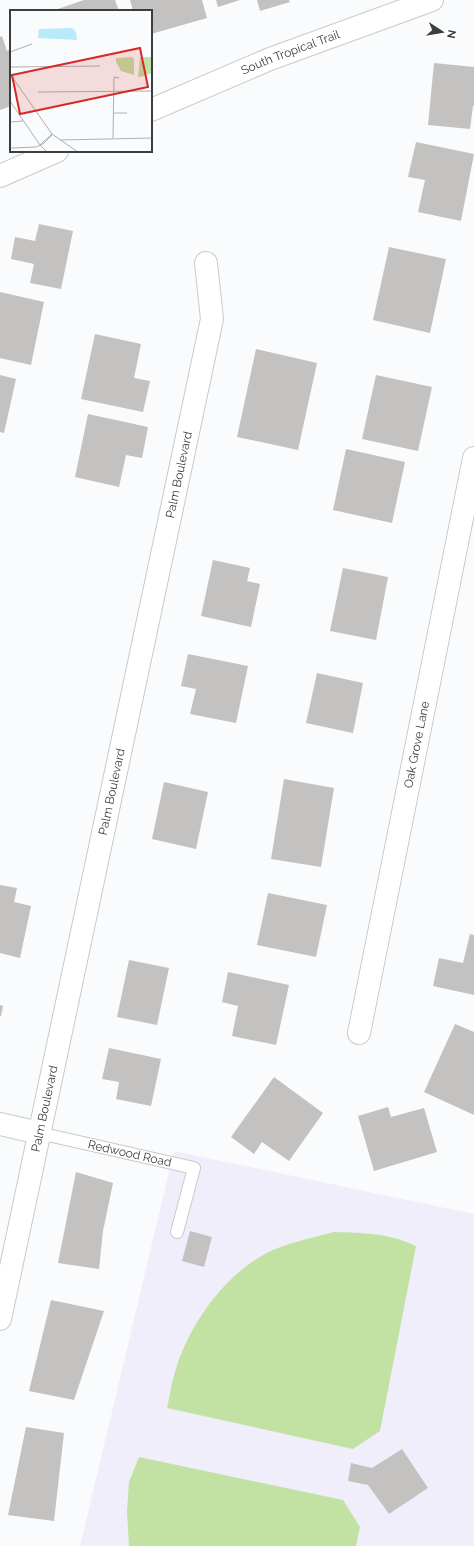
<svg xmlns="http://www.w3.org/2000/svg" width="474" height="1546" font-family="Raleway,sans-serif">
	<style>
		.education { fill: #f1eefc }
		.green { fill: #c1e2a2 }
		.building { fill: #c3c2c0 }
		.lines { fill: none; stroke-linecap: round; stroke-linejoin: round }
		.lane-casing { stroke: #c8cacb; stroke-width: 14 }
		.street-casing { stroke: #c8cacb; stroke-width: 24 }
		.secondary-casing { stroke: #c8cacb; stroke-width: 24 }
		.lane { stroke: #fff; stroke-width: 12 }
		.street { stroke: #fff; stroke-width: 22 }
		.secondary { stroke: #fff; stroke-width: 22 }
		.labels { text-anchor: middle; stroke-width: 3; stroke-linejoin: round; paint-order: stroke }
		.street-label { font-size: 12px; fill: #3c3d3e; stroke: #fff }
		.inset-road { fill: none; stroke: #adafb0; stroke-width: 1 }
		.view { fill: #d62828; fill-opacity: 0.15; stroke: #d62828; stroke-width: 2 }
		.inset-edge { fill: none; stroke: #3c3d3e; stroke-width: 2 }
	</style>
	<rect width="100%" height="100%" fill="#f9fbfc"/>
	<!-- education -->
	<path class="education" d="M174,1151L474,1214V1546H80Z"/>
	<!-- green -->
	<path class="green" d="M334,1232C363,1233 389,1233 416,1246L380,1431L353,1449L167,1408C170,1396 171,1384 175,1372C189,1323 229,1267 278,1248C296,1241 315,1237 334,1232Z
		M139,1457L343,1500L360,1527L356,1546H129L127,1512L129,1482Z"/>
	<!-- building -->
	<path class="building" d="M84,0H115L119,11H52Z
		M130,0H202L207,18L151,34V11H133Z
		M216,0H240L218,7Z
		M257,0H289L290,2L260,11Z
		M2,36L7,51L11,49V106L0,110V37Z
		M434,63L474,67V106H473L470,129L428,125Z
		M416,142L474,154L461,221L418,212L425,180L408,177Z
		M39,224L73,231L61,289L30,283L34,264L11,259L15,237L35,241Z
		M389,247L446,259L430,333L373,320Z
		M0,292L44,302L31,365L0,358Z
		M95,334L141,344L134,378L150,381L143,412L81,399Z
		M256,349L317,363L298,450L237,437Z
		M0,375L16,379L4,433L0,432Z
		M376,375L432,387L418,451L362,439Z
		M88,414L148,427L142,458L126,455L119,487L75,477Z
		M346,449L405,462L392,523L333,510Z
		M213,560L250,568L247,581L260,584L251,627L201,616Z
		M343,568L388,577L376,640L330,631Z
		M188,654L248,666L236,723L190,714L196,689L181,686Z
		M317,673L363,683L353,733L306,723Z
		M284,779L334,788L321,867L271,859Z
		M164,782L208,792L196,849L152,839Z
		M0,885L17,888L14,902L31,906L20,958L0,953Z
		M268,893L327,905L316,957L257,945Z
		M470,934L474,935V995L433,986L439,958L463,963Z
		M129,960L169,968L157,1025L117,1017Z
		M228,972L289,985L276,1045L232,1036L238,1006L222,1002Z
		M0,1005L3,1006L1,1016H0Z
		M455,1024L474,1032V1115L424,1092Z
		M109,1048L161,1059L151,1106L116,1099L119,1082L102,1079Z
		M274,1077L323,1113L289,1161L262,1142L254,1154L231,1137Z
		M388,1107L391,1117L424,1108L437,1152L374,1171L358,1116Z
		M76,1172L113,1183L103,1231L99,1269L58,1263Z
		M190,1231L212,1237L204,1267L182,1261Z
		M51,1300L104,1311L74,1400L29,1391Z
		M26,1427L64,1433L54,1521L8,1515Z
		M402,1449L428,1488L389,1514L368,1485L348,1481L351,1463L372,1468Z"/>
	<g class="lines">
		<defs>
			<g id="lane">
				<path id="s1" d="M39,1133L194,1168L177,1232"/>
			</g>
			<g id="street">
				<path id="s2" d="M359,1033L474,458"/>
				<path d="M0,1124L39,1133"/>
				<path id="s3" d="M0,1319L212,319L206,263"/>
			</g>
			<g id="secondary">
				<path id="s4" d="M151,110L270,59L432,0"/>
				<path d="M0,176L57,151"/>
			</g>
		</defs>
		<!-- lane casing -->
		<use href="#lane" class="lane-casing"/>
		<!-- street casing -->
		<use href="#street" class="street-casing"/>
		<!-- secondary casing -->
		<use href="#secondary" class="secondary-casing"/>
		<!-- lane -->
		<use href="#lane" class="lane"/>
		<!-- street -->
		<use href="#street" class="street"/>
		<!-- secondary -->
		<use href="#secondary" class="secondary"/>
	</g>
	<g class="labels">
		<!-- street labels -->
		<g class="street-label">
			<text dy="4" stroke="none"><textPath href="#s4" startOffset="151">South Tropical Trail</textPath></text>
			<text dy="4" stroke="none"><textPath href="#s3" startOffset="863">Palm Boulevard</textPath></text>
			<text dy="4" stroke="none"><textPath href="#s2" startOffset="294">Oak Grove Lane</textPath></text>
			<text dy="4" stroke="none"><textPath href="#s3" startOffset="539">Palm Boulevard</textPath></text>
			<text dy="4" stroke="none"><textPath href="#s3" startOffset="215">Palm Boulevard</textPath></text>
			<text dy="4" stroke="none"><textPath href="#s1" startOffset="93">Redwood Road</textPath></text>
		</g>
	</g>
	<!-- overview -->
	<g transform="translate(10 10)">
		<rect width="142" height="142" fill="#f9fbfc"/>
		<path d="M122,47L124,49V65L111,61L106,52V48ZM130,47H142V63L131,67H128Z" fill="#c1e2a2"/>
		<path d="M62,18L66,22L67,30L28,28L29,19Z" fill="#b7ebfa"/>
		<path class="inset-road" d="M0,42L22,34M0,57L90,56M0,64L42,124L68,142M28,82L142,81M0,91L30,135L37,142M103,103H117M0,112L13,111M103,128L104,67L109,68M50,130L142,128M30,135L42,124M0,138L26,137L33,134L42,125"/>
		<path class="view" d="M130,38L138,77L10,104L2,65Z"/>
		<rect width="142" height="142" class="inset-edge"/>
	</g>
	<!-- north arrow -->
	<g transform="translate(442 32) rotate(102)" stroke="#ffffff" stroke-width="3" paint-order="stroke">
	<path d="M0-3L7 15L0 10L-7 15Z" fill="#3c3d3e"/>
	<text y="-6" font-size="11" font-weight="bold" text-anchor="middle" fill="#3c3d3e">N</text>
	</g>
</svg>
